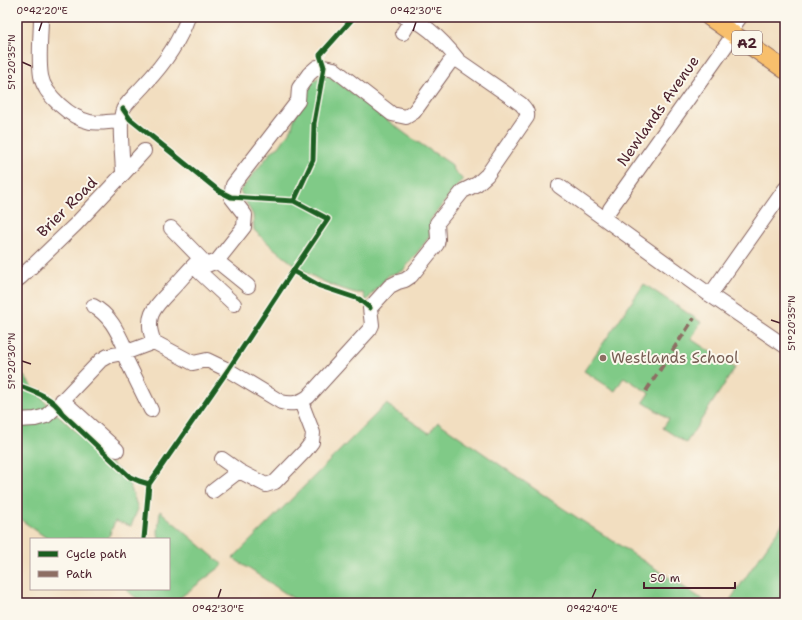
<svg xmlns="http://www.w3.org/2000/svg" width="802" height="620" font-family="'Shantell Sans',sans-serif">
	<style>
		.green { fill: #80ca87; stroke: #657459 }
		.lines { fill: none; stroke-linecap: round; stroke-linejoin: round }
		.minor-casing { stroke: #85625f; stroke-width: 16 }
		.major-casing { stroke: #85625f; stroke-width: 19 }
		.minor { stroke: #fff; stroke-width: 14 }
		.major { stroke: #f8bf6c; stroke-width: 17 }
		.quiet { stroke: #8d6e63; stroke-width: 4; stroke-dasharray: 8 4; stroke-linecap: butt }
		.cycleway-casing { stroke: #fbf7ec; stroke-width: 8 }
		.cycleway { stroke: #1b5e20; stroke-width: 5 }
		.ticks { fill: none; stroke: #4a1f2b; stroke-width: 1.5 }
		.education-dot { fill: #8d6e63; stroke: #fbf7ec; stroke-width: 1.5 }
		.labels { text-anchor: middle; stroke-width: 4; stroke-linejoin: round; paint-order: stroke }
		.shield { fill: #fbf7ec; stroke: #7f6065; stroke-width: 1 }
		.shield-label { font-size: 14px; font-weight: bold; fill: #4a1f2b }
		.street-label { font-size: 15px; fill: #4a1f2b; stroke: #fbf7ec }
		.education-label { font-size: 15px; fill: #785e54; stroke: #fbf7ec; text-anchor: start }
		.neatline { fill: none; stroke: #4a1f2b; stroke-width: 1.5 }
		.ticks-label { font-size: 10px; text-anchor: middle; fill: #4a1f2b }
	</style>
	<rect width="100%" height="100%" fill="#fbf7ec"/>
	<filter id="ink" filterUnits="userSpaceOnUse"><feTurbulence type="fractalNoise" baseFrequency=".025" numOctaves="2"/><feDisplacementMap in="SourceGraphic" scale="8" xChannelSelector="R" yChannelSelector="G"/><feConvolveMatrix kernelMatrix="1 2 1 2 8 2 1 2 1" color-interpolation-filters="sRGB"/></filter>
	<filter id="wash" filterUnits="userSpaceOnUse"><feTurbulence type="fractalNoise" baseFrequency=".012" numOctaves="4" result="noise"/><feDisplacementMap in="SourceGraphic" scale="16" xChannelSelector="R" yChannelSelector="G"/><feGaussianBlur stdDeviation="0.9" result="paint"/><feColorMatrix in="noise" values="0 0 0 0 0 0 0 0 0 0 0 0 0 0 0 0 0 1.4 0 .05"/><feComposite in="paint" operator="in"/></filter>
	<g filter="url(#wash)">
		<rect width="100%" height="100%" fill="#f2dec0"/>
		<!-- green -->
		<path class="green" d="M328,75L407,135L451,164L453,169L463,180L460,182L431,219C429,225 431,230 430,236L403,271L389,275L366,301L363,293C356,294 350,291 343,289C307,278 280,255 254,230L253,215L240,191L272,151L279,147L292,128L294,119L303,104V94L309,86L316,79L321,76Z
			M644,284L701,322L691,339L735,368L686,443L663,428L669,419L643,402L649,393L624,377L615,391L584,371Z
			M17,368L49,406L36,415L17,419Z
			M386,404L429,433L438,422L561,507L708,603H300L233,558Z
			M57,414L128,479L138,509L131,526L115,521L108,539H48L17,517V424Z
			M160,511L223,565L173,603H143L126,590L127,589H169V539H159L158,532Z
			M785,520V603H728Z"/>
	</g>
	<g filter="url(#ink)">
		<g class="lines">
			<defs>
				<path id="minor" d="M41,17C41,35 38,58 41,76C44,95 71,118 90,122C98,124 113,121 121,121
					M404,17C424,20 447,46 459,61
					M730,31L740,17
					M403,33L412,18
					M123,174L144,151
					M559,186L710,295
					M785,189L710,295L785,346
					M610,209L734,34
					M171,228L207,265
					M217,261L248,286
					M193,266L234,304
					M17,280L21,277L76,224L123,174C123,161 118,120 123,110C125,104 140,90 145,84C164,64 179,43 188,17
					M93,306C111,315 119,335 127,352
					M123,353L151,410
					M62,400L117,450
					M17,420L35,419L46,416L58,405L101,360L108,356L127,352L154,342C144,318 153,308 170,291C178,283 185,274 193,266L196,263L207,265L217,261L244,227L245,215L231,197L233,185L298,101L299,88L309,74L317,67H324L334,69L392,114L406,117L414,112L450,62L454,60L459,61L521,104C525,109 528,111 527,117L487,175L477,184L463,191L437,223L438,239L437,244L411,276L405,280L398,282L390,286L370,308L372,325L370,329L308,397C299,403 292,405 281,402L228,370L207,360L193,363L154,342
					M222,459L239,471L266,485L275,482L305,451L312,442L313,433L301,402
					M213,491L239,471"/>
				<path id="major" d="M709,17L785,70"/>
			</defs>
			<!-- minor casing -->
			<use href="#minor" class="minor-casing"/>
			<!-- major casing -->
			<use href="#major" class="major-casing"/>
			<!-- minor -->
			<use href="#minor" class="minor"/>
			<!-- major -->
			<use href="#major" class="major"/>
			<!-- quiet -->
			<path class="quiet" d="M646,391L694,318"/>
			<defs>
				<path id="cycleway" d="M123,109L130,119L219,191L231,197L294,201L328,219L293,271
					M294,201L313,160L314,123L324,67L320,55L354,17
					M17,385C33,391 53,397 62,413L130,477L139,481L149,484
					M144,539L149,484L228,370L293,271L320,286L359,299L370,308"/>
			</defs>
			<!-- cycleway casing -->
			<use href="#cycleway" class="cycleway-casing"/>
			<!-- cycleway -->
			<use href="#cycleway" class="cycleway"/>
		</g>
	</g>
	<!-- ticks -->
	<path class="ticks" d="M39,31L42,22M413,31L416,22M22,62L31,66M771,320L780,323M22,361L31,364M218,598L221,589M592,598L596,589"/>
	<!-- markers -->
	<circle class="education-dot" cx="603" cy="358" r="4"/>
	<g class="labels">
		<!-- shield labels -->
		<rect class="shield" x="732" y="31" width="30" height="24" rx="3"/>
		<g class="shield-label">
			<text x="747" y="48">A2</text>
		</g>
		<!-- street labels -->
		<g class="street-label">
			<text transform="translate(658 111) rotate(-55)" y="5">Newlands Avenue</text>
			<text transform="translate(67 207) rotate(-45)" y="5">Brier Road</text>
		</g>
		<!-- education labels -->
		<g class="education-label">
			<text x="611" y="363">Westlands School</text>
		</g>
	</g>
	<!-- margin -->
	<rect width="802" height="620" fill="none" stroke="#fbf7ec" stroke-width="44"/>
	<!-- legend -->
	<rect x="30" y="538" width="140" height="52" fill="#fbf7ec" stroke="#b4a19f"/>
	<rect x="38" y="551" width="20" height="6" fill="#1b5e20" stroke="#b4a19f"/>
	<text x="66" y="558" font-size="12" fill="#4a1f2b">Cycle path</text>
	<rect x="38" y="571" width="20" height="6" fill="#8d6e63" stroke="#b4a19f"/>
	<text x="66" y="578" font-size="12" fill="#4a1f2b">Path</text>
	<!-- scale -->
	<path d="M644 582v6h91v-6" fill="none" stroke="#4a1f2b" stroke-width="2"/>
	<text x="650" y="582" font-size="12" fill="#4a1f2b" stroke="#fbf7ec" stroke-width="3" paint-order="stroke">50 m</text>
	<rect x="22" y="22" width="758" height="576" class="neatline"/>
	<g class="ticks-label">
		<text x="42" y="14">0°42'20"E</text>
		<text x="416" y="14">0°42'30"E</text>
		<text transform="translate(11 62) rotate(-90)" y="4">51°20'35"N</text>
		<text transform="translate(791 323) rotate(-90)" y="4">51°20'35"N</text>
		<text transform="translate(11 361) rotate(-90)" y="4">51°20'30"N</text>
		<text x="218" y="612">0°42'30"E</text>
		<text x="592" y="612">0°42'40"E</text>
	</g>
</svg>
